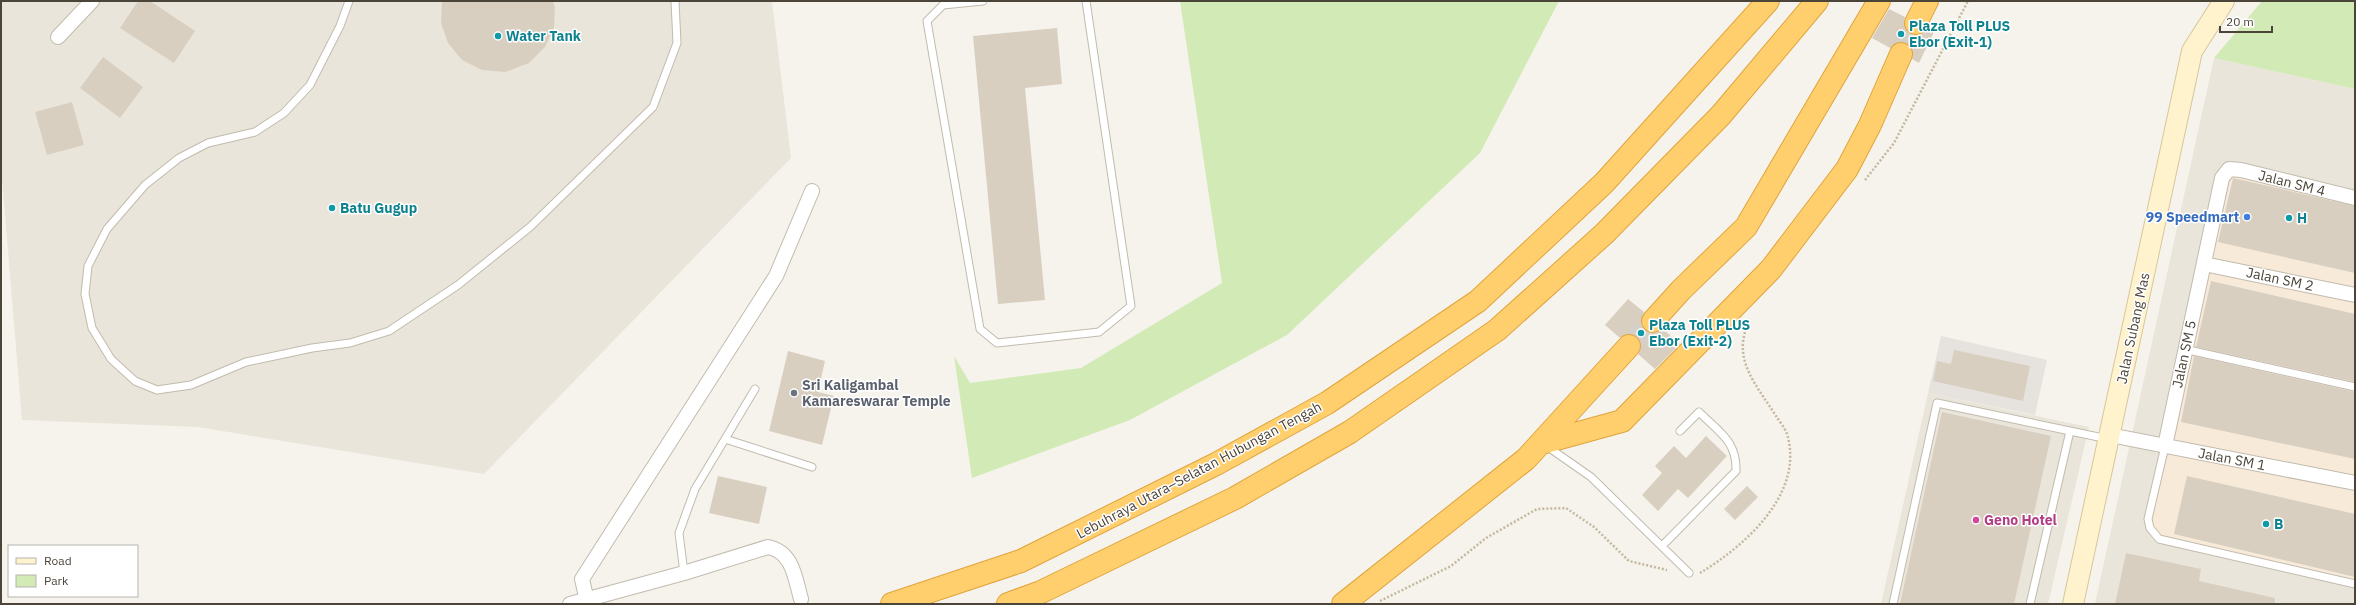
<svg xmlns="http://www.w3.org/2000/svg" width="2356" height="605" font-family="'IBM Plex Sans',sans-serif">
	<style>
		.residential { fill: #eae5da }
		.commercial { fill: #f7ead8 }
		.industrial { fill: #e6e2dd }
		.green { fill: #d2eab5 }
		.building { fill: #d8cfc1 }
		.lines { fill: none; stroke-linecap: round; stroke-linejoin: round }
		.highway-tunnel { stroke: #d4d0c8; stroke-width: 22; stroke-dasharray: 22 11; stroke-linecap: butt }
		.lane-casing { stroke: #c2bbae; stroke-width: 9 }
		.street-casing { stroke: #c2bbae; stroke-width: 16 }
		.secondary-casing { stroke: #d6c79b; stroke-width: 22 }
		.highway-casing { stroke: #e0a43c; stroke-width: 24 }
		.path { stroke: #c4b79f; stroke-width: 2.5; stroke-dasharray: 2 2; stroke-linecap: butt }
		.lane { stroke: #fff; stroke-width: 7 }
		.street { stroke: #fff; stroke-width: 14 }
		.secondary { stroke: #fff3cd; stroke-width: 20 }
		.highway { stroke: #ffcf6e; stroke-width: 22 }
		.culture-dot { fill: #0f9aa8; stroke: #fff; stroke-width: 1.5 }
		.shop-dot { fill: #3f7fe0; stroke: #fff; stroke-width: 1.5 }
		.worship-dot { fill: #6b7280; stroke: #fff; stroke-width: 1.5 }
		.hotel-dot { fill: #d1479c; stroke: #fff; stroke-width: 1.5 }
		.labels { text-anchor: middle; stroke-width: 3; stroke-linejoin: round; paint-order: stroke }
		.culture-label { font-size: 14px; font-weight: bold; fill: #0d838f; stroke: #fff; text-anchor: start }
		.street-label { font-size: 14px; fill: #4b4439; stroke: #fff }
		.shop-label { font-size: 14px; font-weight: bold; fill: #366cbe; stroke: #fff; text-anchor: end }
		.worship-label { font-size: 14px; font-weight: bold; fill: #5b616d; stroke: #fff; text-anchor: start }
		.hotel-label { font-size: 14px; font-weight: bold; fill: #b23c85; stroke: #fff; text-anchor: start }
	</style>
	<rect width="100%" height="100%" fill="#f6f3ec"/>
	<!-- residential -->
	<path class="residential" d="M1,1H772L791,158L484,474L198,427L22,420L1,166Z
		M2214,58L2355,89V604H2095Z
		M1928,393L2089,427L2048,604H1881Z"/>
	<!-- commercial -->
	<path class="commercial" d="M2232,173L2355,203V582L2160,535L2154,528L2152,520Z"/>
	<!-- industrial -->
	<path class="industrial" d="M1941,336L2047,360L2035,415L1928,393Z"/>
	<!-- green -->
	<path class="green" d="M1180,1H1559L1480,153L1287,335L1130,420L972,478L954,356L970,383L1081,368L1222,283Z
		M2262,1H2355V89L2214,58Z"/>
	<!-- building -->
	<path class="building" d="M138,1H150L195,31L174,63L120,28Z
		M442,1H553L555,7L554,28L545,47L529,63L505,72L482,70L462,60L448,43L441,23Z
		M1889,9L1905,17L1904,24L1910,34L1917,35L1927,28L1934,32L1919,63L1912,59L1913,52L1906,43L1899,42L1890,48L1872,38Z
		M1057,28L1062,84L1025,88L1045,300L998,304L973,36Z
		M103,57L143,87L120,118L80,88Z
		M72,102L84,145L47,155L35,112Z
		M2233,178L2355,206V273L2218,242Z
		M2211,281L2355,314V382L2196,347Z
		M1628,299L1644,312L1641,324L1645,330L1656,333L1663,329L1680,344L1655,369L1638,354L1641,343L1637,337L1626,334L1620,338L1605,325Z
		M1954,350L2030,366L2023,401L1933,381L1937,361L1951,364Z
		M788,351L825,361L818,392L834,396L822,445L769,431Z
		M2194,356L2355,392V459L2181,422Z
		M1942,412L2051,436L2014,604H1900Z
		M1706,436L1727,456L1688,498L1678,489L1658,511L1642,495L1662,473L1655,466L1674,446L1686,458Z
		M718,476L767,487L759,524L709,513Z
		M2187,476L2355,514V577L2174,534Z
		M1747,486L1758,497L1735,520L1724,509Z
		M2126,553L2201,569L2199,581L2275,598V604H2115Z"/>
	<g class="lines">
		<!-- highway-tunnel -->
		<path class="highway-tunnel" d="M1901,54L1916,23
			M1629,346L1653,321"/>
		<defs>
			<path id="lane" d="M349,1L340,26L310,85L284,113L255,132L208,143L179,158L145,185L107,229L88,266L85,294L92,328L111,359L135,381L157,390L191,385L246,362L312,348L350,343L389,331L458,285L530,227L653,107L677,43L675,1
				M983,1L943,5L927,21L980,329L997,343L1099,332L1131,306L1086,1
				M2184,349L2355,387
				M725,439L812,467
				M2165,446L2148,519L2150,528L2159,539L2355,584
				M1548,447L1591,477L1689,573
				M1662,546L1736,471C1737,441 1719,432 1699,412L1680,431
				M684,573L679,533L695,489L755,389
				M1893,604L1937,403L2108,439
				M2030,604L2070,431"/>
			<path id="street" d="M58,37L92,1
				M2204,264L2355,295
				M2110,435L2355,483
				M2165,446L2222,178L2229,169L2241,170L2355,198
				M587,601L582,579L776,276L812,191
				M570,604L684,573L768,547C793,552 795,578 801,599"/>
			<path id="secondary" d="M2073,604L2192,51L2224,1"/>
			<path id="highway" d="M1916,23L1927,1
				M1653,321L1681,290L1746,227L1879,1
				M1542,443L1622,421L1771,269L1847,169L1870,125L1901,54
				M892,604L1021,561L1216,464L1327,403L1478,301L1604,183L1768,1
				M1008,604L1041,592L1235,498L1350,432L1497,330L1604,234L1721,115L1817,1
				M1343,604L1526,459L1629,346"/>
		</defs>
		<!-- lane casing -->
		<use href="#lane" class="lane-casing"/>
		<!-- street casing -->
		<use href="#street" class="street-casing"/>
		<!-- secondary casing -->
		<use href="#secondary" class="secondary-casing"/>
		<!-- highway casing -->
		<use href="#highway" class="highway-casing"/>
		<!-- path -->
		<path class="path" d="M1865,180L1894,143L1968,1
			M1700,573C1745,546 1805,493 1787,434C1785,428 1779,421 1776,416C1756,384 1730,358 1750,320
			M1380,601L1451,566L1486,538L1537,509L1566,508L1594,527L1629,561L1667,570"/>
		<!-- lane -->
		<use href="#lane" class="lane"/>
		<!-- street -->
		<use href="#street" class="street"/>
		<!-- secondary -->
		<use href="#secondary" class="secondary"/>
		<!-- highway -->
		<use href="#highway" class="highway"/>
	</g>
	<!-- markers -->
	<g class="culture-dot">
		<circle cx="1901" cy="34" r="4"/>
		<circle cx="498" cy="36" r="4"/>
		<circle cx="332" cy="208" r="4"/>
		<circle cx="2289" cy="218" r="4"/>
		<circle cx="1641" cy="333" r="4"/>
		<circle cx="2266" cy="524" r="4"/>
	</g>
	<circle class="shop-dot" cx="2247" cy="217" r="4"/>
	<circle class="worship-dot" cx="794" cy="393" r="4"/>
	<circle class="hotel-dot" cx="1976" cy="520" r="4"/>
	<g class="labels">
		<!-- culture labels -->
		<g class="culture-label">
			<text x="1909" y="31">Plaza Toll PLUS<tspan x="1909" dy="16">Ebor (Exit-1)</tspan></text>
			<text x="506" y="41">Water Tank</text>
			<text x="340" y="213">Batu Gugup</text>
			<text x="2297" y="223">H</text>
			<text x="1649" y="330">Plaza Toll PLUS<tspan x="1649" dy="16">Ebor (Exit-2)</tspan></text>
			<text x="2274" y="529">B</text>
		</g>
		<!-- street labels -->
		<g class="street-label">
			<text transform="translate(2292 183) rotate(14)" y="5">Jalan SM 4</text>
			<text transform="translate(2280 279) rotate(12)" y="5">Jalan SM 2</text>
			<text transform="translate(2133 328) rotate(-78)" y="5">Jalan Subang Mas</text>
			<text transform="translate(2184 354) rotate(-78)" y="5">Jalan SM 5</text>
			<text transform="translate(2232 459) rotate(11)" y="5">Jalan SM 1</text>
			<text transform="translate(1199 470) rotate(-28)" y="5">Lebuhraya Utara–Selatan Hubungan Tengah</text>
		</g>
		<!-- shop labels -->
		<g class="shop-label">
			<text x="2239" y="222">99 Speedmart</text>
		</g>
		<!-- worship labels -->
		<g class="worship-label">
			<text x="802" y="390">Sri Kaligambal<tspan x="802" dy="16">Kamareswarar Temple</tspan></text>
		</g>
		<!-- hotel labels -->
		<g class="hotel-label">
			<text x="1984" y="525">Geno Hotel</text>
		</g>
	</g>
	<!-- border -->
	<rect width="2356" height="605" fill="none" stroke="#4b4439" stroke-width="4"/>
	<!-- legend -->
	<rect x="8" y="545" width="130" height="52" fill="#ffffff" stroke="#b7b4b0"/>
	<rect x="16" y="558" width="20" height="6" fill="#fff3cd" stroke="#b7b4b0"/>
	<text x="44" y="565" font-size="12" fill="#4b4439">Road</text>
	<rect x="16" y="575" width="20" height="12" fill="#d2eab5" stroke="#b7b4b0"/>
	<text x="44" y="585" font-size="12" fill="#4b4439">Park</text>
	<!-- scale -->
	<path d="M2220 26v6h52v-6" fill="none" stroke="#4b4439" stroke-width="2"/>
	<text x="2226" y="26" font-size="12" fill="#4b4439" stroke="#ffffff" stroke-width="3" paint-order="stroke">20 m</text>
</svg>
